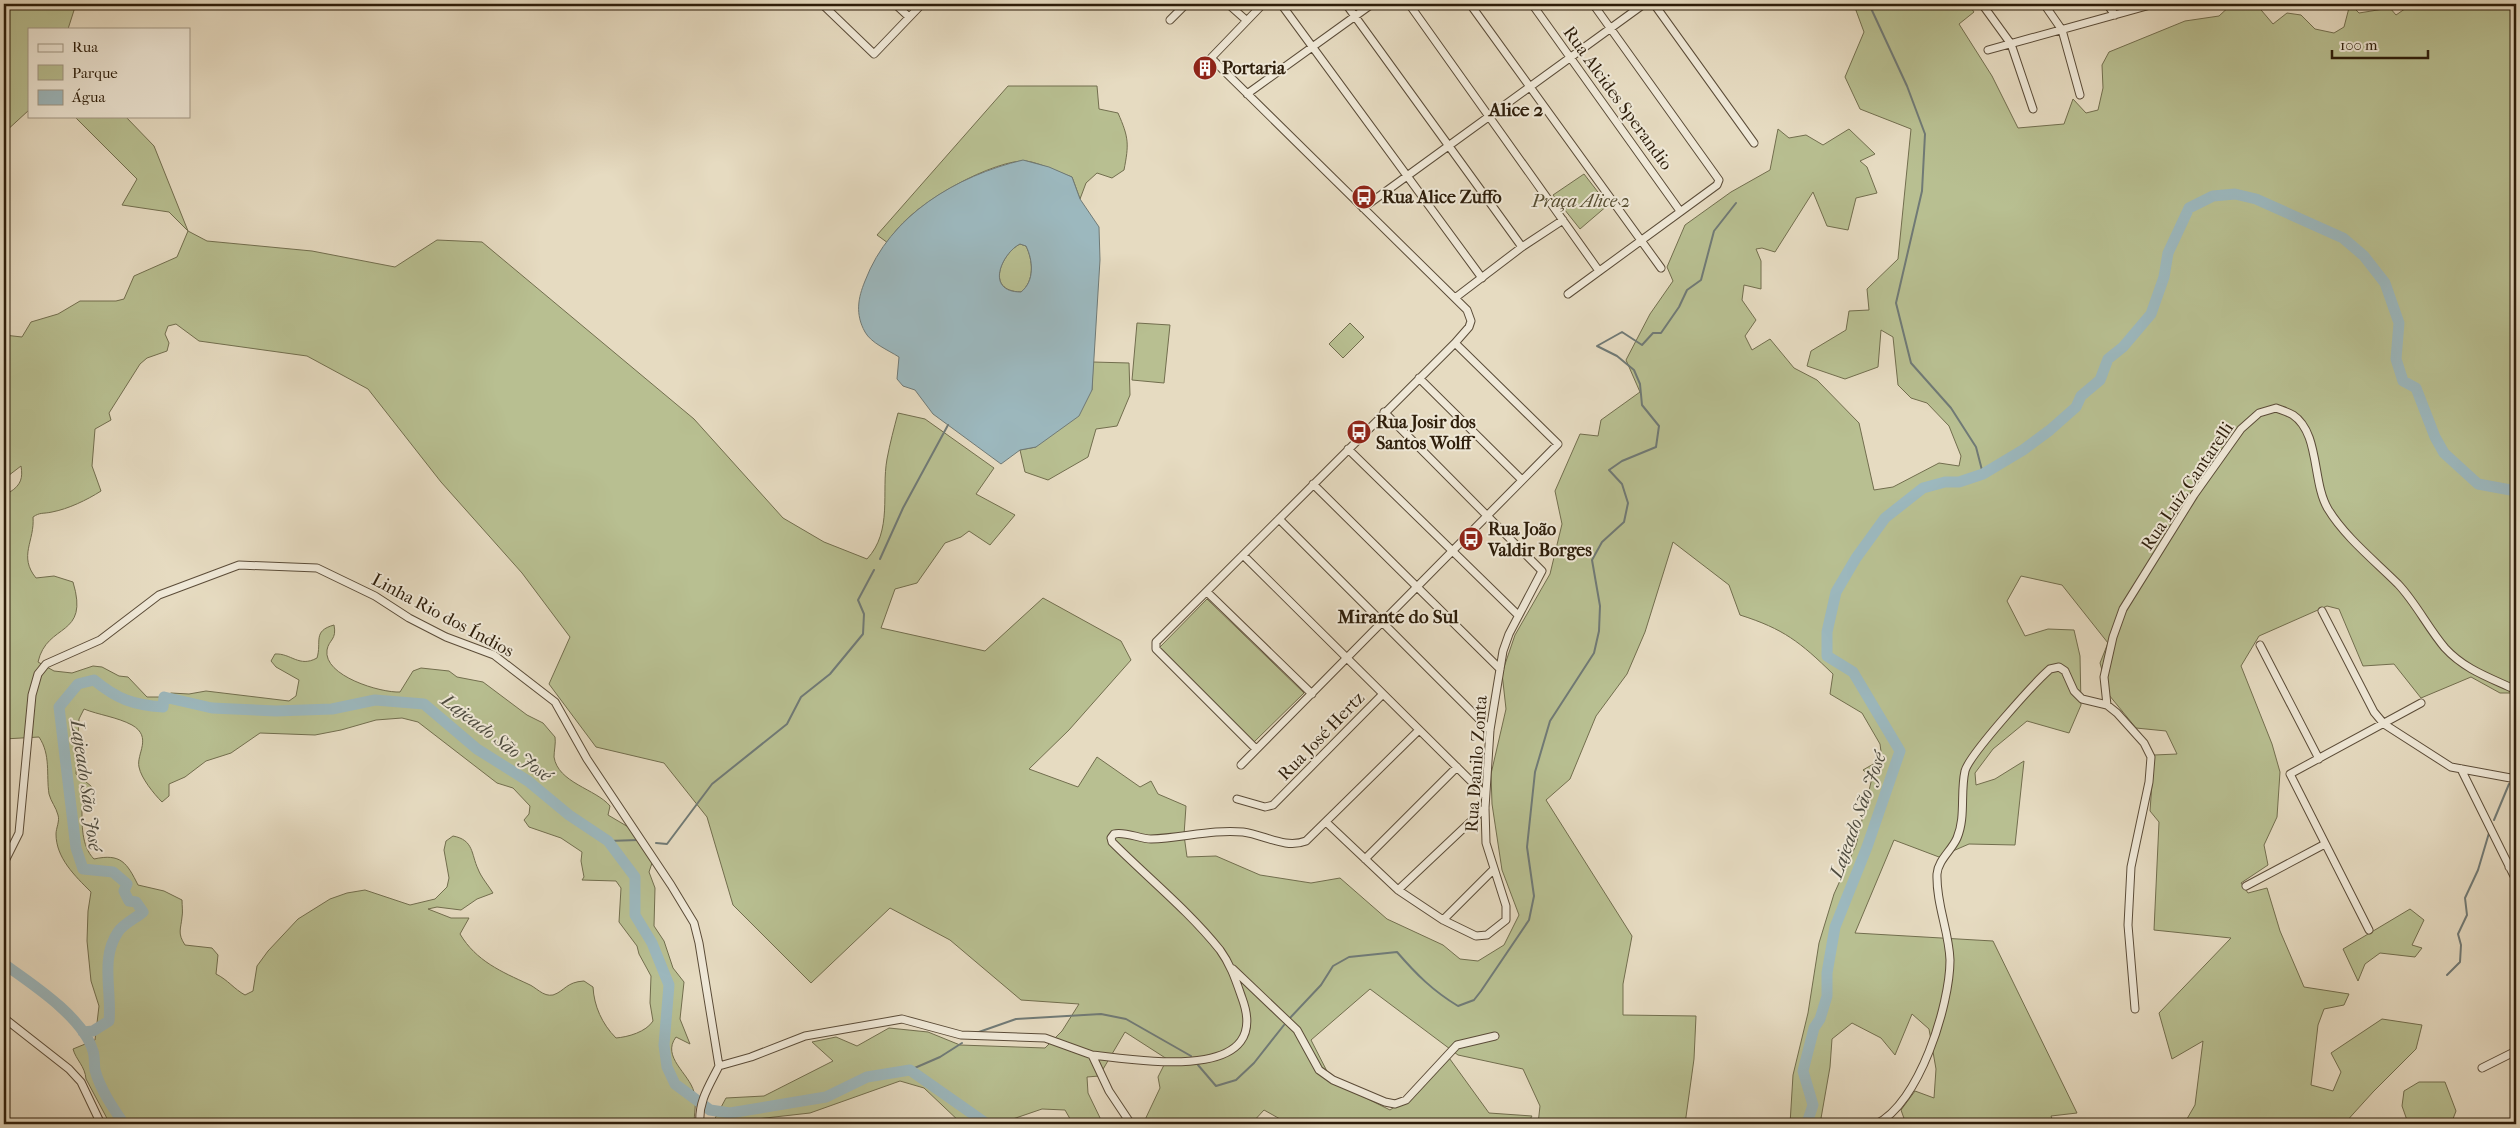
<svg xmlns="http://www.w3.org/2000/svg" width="2520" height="1128" font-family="'IM FELL French Canon',serif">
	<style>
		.green { fill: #b8bf91; stroke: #726e4e; fill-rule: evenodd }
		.water { fill: #9cb8be; stroke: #707a76; fill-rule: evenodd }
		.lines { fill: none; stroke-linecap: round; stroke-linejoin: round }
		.stream { stroke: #707a76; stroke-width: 2 }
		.river { stroke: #9cb8be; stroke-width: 11 }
		.minor-casing { stroke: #5b4c38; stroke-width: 9 }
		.minor { stroke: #efe8d7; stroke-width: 7 }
		.labels { text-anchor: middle; stroke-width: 4; stroke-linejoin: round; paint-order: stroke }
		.poi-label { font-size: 18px; font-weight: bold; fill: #2d1d0a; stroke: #efe8d7; text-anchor: start }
		.street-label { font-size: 18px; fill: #2d1d0a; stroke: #efe8d7 }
		.park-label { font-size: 18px; font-style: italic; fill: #574e32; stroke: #efe8d7 }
		.neighbourhood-label { font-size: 19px; font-weight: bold; fill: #2d1d0a; stroke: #efe8d7 }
		.water-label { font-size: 19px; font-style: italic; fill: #4e4c40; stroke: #efe8d7 }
	</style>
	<rect width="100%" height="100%" fill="#e6dbc1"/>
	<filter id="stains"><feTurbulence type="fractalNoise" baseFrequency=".004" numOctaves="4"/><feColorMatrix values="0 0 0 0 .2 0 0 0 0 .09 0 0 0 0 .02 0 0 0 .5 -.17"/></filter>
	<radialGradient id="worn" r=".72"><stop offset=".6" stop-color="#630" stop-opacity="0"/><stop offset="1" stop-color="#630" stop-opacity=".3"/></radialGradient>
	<!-- green -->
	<path class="green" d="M4,4H76L68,29H29V110L4,133Z
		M1850,4H1968L1974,12L1959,24L1992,76L2018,128L2064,124L2073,99L2086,113L2098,110L2103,88L2102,65L2109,52L2185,21L2219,16L2232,4H2256L2273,24L2287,13L2301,15L2315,29L2334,33L2344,27L2350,4L2359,13L2390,8L2396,15L2412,4H2516V693H2500L2471,677L2421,698L2394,664L2363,666L2339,609L2327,606L2259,636L2241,666L2272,744L2280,772L2277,817L2264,845L2268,865L2241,883L2248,893L2267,888L2280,931L2304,987L2349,994L2344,1005L2324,1009L2318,1025L2311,1085L2333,1091L2341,1072L2331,1053L2382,1019L2422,1025L2416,1049L2373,1092L2344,1124H2184L2195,1105L2203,1041L2172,1059L2159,1013L2231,938L2154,930L2159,822L2150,811L2154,755L2177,754L2166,731L2136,728L2109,695L2100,663L2108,643L2062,585L2021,576L2007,601L2025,636L2048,629L2074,630L2080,656L2081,705L2069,733L2027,721L1993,749L1975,773L1976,785L1995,779L2024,761L2015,845L1969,844L1939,857L1894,840L1855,933L1993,941L2077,1113L2051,1116L2054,1124H1906L1901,1110L1915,1091L1934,1098L1936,1069L1929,1029L1912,1014L1895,1055L1881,1038L1852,1023L1832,1039L1830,1067L1820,1124H1790L1793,1075L1808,1013L1819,943L1834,894L1856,845L1872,778L1863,770L1882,759L1880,744L1862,713L1830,694L1833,674C1800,642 1784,629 1740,615L1729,585L1673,542L1645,632L1627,674L1596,716L1570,779L1546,800L1632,936L1623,984V1015L1696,1016L1694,1059L1685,1124H1538L1540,1106L1523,1069L1458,1055L1370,989L1311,1040L1332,1081L1390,1110L1409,1097L1447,1055L1489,1113L1532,1116L1527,1124H1289L1264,1110L1251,1124H1143L1160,1088L1158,1077L1167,1059L1125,1032L1099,1076L1087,1077L1088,1093L1103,1124H1073L1065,1110L1042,1109L1007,1121L1010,1124H962L924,1088L900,1081L810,1113L712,1124L726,1098L764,1096L833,1061L812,1042L836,1037L857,1046L889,1028L928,1032L960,1045L1045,1048L1062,1031L1079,1004L1021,1000L950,940L890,908L811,983L733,905L707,817L664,763L596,747L549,684L570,637L522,573L441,482L368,389L307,356L199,341L176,324L168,326L165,334L169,343L167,351L147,358L140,364L109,413L111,420L95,429L92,466L101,491C87,500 68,509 52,512C43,514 40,512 33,517C35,541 18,556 36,578L54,576L73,582C90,638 47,622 38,662L54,671L72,673L93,666L102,667L119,676L128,677L147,697H164L171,693L189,694L206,691L289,701L296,696L299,680L276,667L271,661L275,654C291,653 299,668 317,658C322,642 312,631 334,625C337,640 329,639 327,650C323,676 381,693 400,692L413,671L421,668L449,671L457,677L483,682L527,715L543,723L555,737C556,743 554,751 554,757C558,783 596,789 610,806L608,815L630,828L649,855L652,863L649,872L655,888L654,926L664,941L673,968L684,982L680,1019L690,1044L676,1037C661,1057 689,1073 694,1092C697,1102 694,1114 694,1124H110L86,1079C85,1066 76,1060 73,1049L95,1040L99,1006L91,981L87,941L88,911L91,892C75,876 56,858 56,834C56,828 60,821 58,815C56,807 51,802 49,794C46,774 51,755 39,737L4,739V519L9,505L4,491L10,492C21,485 23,478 21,466L4,479V335L22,337L31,322L58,314L80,301H116L124,299L134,276L177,257L188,231L169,212L122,205L137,179L74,116H125L154,146L188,231L207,241L312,251L395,267L437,240L482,242L694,419L783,518L824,542L867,559C893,531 881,492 887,459C890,443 894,428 898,413L925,419L994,468L976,494L1015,515L990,545L969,531L961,537L945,543L917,583L895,589L881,628L985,651L1043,598L1121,641L1131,660L1069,730L1029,769L1078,787L1097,757L1140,787L1151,781L1158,794L1186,806L1184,835L1187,857L1216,856L1260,875L1311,883L1340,878L1387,919L1443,945L1460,959L1478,961L1504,945L1519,915L1502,870L1492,804L1491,774L1506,709L1502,673L1515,635L1550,574L1562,524L1555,491L1580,434L1598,436L1601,420L1640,392L1626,360L1650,314L1673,281L1667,267L1685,225L1731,192L1770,170L1778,129L1789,138L1806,135L1823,145L1849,129L1875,154L1860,161L1867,167L1877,193L1856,198L1848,230L1827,226L1813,192L1775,252L1762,248L1756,249L1761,261V289L1744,285L1742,300L1756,320L1745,336L1752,350L1770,339L1794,368L1817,380L1859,423L1874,490L1893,487L1939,463L1959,466L1961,456L1949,426L1927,403L1911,398L1898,385L1893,337L1881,330L1878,367L1845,379L1807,366L1811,351L1846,330L1849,311L1869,310L1867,289L1898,259L1911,129L1860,109L1845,77L1864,32L1854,5ZM84,709C99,715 117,717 132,725C153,737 136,754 139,767C141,778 154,794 162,802L169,796V784L185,777L206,761L231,753L260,733L315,735L341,730L376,720L402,718L418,722L497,783L513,788L530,806L529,814L524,820L529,827L561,838L582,852L581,861L584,877L582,880L616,881L621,888L619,922L637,946L639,954L651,976L650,1003L653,1021C646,1032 628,1037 616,1038C602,1024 594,1006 593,987L584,981C566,982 565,991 553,995C543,997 536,987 528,984C502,972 476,961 460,934L469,918H451L428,909L437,907L461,910L477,899L493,893C488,885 481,877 478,869C471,854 474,840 453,836L446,841L444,850L449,878L447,887L435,899L410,905L365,890L347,893L330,899L298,919L268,951L257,966L253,991L245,995C234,989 228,980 216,974L218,955L212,948L185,945C177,933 181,929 182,917C183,912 182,906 182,900L164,891L138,885C127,863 121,853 94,859C81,846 82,824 82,806L95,794L91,786L76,774L79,719Z
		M1008,86H1097L1099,109L1118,113C1129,138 1129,144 1124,170L1112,178L1097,173L1086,183L1080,199L1072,177C1060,173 1032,159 1021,161C984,164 903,209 888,243L877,235Z
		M1584,174L1608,205L1580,229L1553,195Z
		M1020,244L1026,246C1033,260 1035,281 1021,292C984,291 1002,253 1020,244Z
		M1137,323L1170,325L1164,383L1132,380Z
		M1350,323L1364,337L1343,358L1329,344Z
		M1093,362L1129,363L1130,395L1117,426L1096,429L1088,457L1048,480L1025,472L1020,450L1036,447L1092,390Z
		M1207,599L1304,693L1254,742L1159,648Z
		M2410,909L2424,920L2412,945L2422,948L2415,957L2380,953L2365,964L2358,981L2343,949Z
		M2419,1082H2445L2456,1111L2451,1124L2408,1123L2402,1106L2404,1091Z"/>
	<!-- water -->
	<path class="water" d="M1023,160L1049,167L1072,177L1080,199L1099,227L1100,260L1092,390L1079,416L1036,447L1020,450L1001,464L933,414L915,390L903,386L897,379L899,357C888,350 871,343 865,332C855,314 858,298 865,281C890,215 956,176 1023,160ZM1020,244L1026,246C1033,260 1035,281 1021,292C984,292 1002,253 1020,244Z"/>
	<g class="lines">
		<!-- stream -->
		<path class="stream" d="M1869,4L1907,86L1925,134L1922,191L1896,303L1911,363L1951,408L1976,447L1983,474
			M880,559L903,508L948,425
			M2494,820L2509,784
			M608,841L638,840
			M656,843L667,844L712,784L787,724L801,697L830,674L863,634L864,614L858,600L874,570
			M2447,975L2460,962L2461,945L2458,934L2467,915L2465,898L2478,870L2489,833
			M1289,1019L1321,985L1333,966L1349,957L1397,952C1416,974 1433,991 1458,1006L1474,1000L1481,991L1529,920L1534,896L1527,847L1535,772L1550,721L1594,653L1599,631L1600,606L1592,560L1602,542L1624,522L1628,503L1622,484L1609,470L1622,461L1656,447L1659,426L1642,405L1640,384L1634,370L1617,356L1597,346L1622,332L1642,345L1653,333H1661L1679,307L1687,290L1701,280L1714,231L1736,203
			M976,1033L1016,1019L1101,1014L1126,1019L1191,1056
			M1198,1065L1216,1086L1236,1080L1254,1063L1284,1025
			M910,1070L940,1057L962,1043"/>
		<!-- river -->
		<path class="river" d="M4,964C32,984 83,1017 93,1051C95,1057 94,1064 95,1070C100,1089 113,1108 124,1124
			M83,1032L93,1031L109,1021C112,991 100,958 118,932C123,924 136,918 143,912L136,902L129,901L124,891L127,884L113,872L83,869L76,848L59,707L78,684L94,680C117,699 133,705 163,707L164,697L212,708L276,711L332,709L375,700L424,704L477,749L528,781L569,815L608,841L635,877V915L652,943L669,985L664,1045L667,1067L675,1084L710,1110L730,1113L826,1097L867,1077L910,1070L987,1124
			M1811,1124L1808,1120L1813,1105L1803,1071L1814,1028L1820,1019L1827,996V973L1835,927L1867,847L1900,751L1853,672L1827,656V632L1836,592L1856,558L1885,518L1923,488L1945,482H1959L1983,474L2023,450L2050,430L2076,407L2081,396L2100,380L2108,359L2123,347L2151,314L2164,277L2168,253L2189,208L2213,196L2235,194L2256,199L2343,238L2364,256L2385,283L2399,323L2396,359L2403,381L2416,388L2435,437L2444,453L2478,484L2516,491"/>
		<defs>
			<path id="minor" d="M822,4L874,54L922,4
				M895,4L909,17
				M1228,4L1246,20
				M1281,4L1482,278
				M1346,4L1522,247
				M1409,4L1599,271
				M1470,4L1661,268
				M1532,4L1680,211
				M1654,4L1754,143
				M1982,4L2011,44L2033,109
				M2044,4L2062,30L2080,95
				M2107,4L2115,15
				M1170,20L1186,4
				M1988,50L2154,4
				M1247,94L1372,4
				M1363,208L1644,4
				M1568,294L1717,185L1719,180L1593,4
				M1455,298L1522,247L1563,220
				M1419,378L1522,480
				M1348,449L1518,615
				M1313,484L1500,669
				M1279,519L1490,730
				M1243,555L1485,795
				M1207,592L1312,694
				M2322,611L2374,712L2384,724L2451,767L2516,779
				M2260,645L2319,759
				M2107,705L2104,677L2113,637L2123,609L2194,495L2241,429L2259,413L2276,408C2281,410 2288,412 2293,415C2320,433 2312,483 2328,509C2344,536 2376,562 2398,584C2416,603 2428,628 2445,648C2465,670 2491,678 2516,690
				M1256,749L1156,649V642L1455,343L1469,327L1471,321L1467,310L1211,58L1263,4
				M1241,765L1558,444L1455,343
				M2461,769L2516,880
				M1237,799L1265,807L1273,805L1383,694
				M1326,822L1398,890L1443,920L1476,936L1487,935L1506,920V906L1486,843L1485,808L1490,730L1503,651L1509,634L1542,571L1384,412
				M1365,859L1457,767
				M4,863L19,833L32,695L38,674L46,664L100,640L159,595L239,565L317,568L375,596L409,618L446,637L494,655L555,702L587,759L671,885L694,923L699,943L719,1066
				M2509,867L2516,864
				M2246,886L2325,844
				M1398,890L1485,808
				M1443,920L1493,870
				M2369,930L2290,774L2421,703
				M1233,969L1297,1030L1319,1070L1333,1080L1385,1102L1395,1104L1406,1100L1457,1045L1495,1036
				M4,1018L69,1069L81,1082L101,1124
				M1092,1055C1138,1060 1274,1084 1242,998C1236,981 1231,965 1220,950C1189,911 1148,878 1112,842L1111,838L1114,834C1125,831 1140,839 1151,839C1182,838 1213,829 1243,832C1265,835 1285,849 1306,841L1419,730
				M2482,1068L2516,1051
				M700,1124C698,1102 709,1086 719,1066L751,1057L805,1036L902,1019L961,1035L1045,1038L1092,1055L1109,1091L1131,1124
				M1876,1124C1919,1104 1950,1005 1950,960C1949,931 1936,904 1937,874C1938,860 1952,850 1957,838C1966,817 1960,793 1965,771C1969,755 2035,682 2050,669L2059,667L2065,671L2074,691L2082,699L2107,705L2117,713L2144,743L2151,757L2149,782L2131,867L2128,925L2135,1009"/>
		</defs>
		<!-- minor casing -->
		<use href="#minor" class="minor-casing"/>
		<!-- minor -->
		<use href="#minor" class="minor"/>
	</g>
	<!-- icons -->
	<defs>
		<symbol id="building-disc" viewBox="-11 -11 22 22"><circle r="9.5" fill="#8f2418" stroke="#efe8d7"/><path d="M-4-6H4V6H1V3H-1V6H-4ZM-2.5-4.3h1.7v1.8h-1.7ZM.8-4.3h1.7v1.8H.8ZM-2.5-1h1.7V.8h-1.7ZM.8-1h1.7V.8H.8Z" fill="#fff"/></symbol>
		<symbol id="bus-disc" viewBox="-11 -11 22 22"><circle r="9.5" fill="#8f2418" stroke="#efe8d7"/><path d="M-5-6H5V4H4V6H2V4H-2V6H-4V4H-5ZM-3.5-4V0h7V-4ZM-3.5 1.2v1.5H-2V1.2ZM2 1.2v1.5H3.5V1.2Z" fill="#fff"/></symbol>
	</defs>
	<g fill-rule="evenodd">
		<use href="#building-disc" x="1191" y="54" width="28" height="28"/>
		<use href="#bus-disc" x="1350" y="183" width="28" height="28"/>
		<use href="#bus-disc" x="1345" y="418" width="28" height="28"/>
		<use href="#bus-disc" x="1457" y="525" width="28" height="28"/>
	</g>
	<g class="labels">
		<!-- poi labels -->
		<g class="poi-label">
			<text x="1222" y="74">Portaria</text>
			<text x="1382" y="203">Rua Alice Zuffo</text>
			<text x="1376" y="428">Rua Josir dos<tspan x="1376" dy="21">Santos Wolff</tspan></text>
			<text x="1488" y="535">Rua João<tspan x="1488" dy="21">Valdir Borges</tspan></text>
		</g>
		<!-- street labels -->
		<g class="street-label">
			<text transform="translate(1618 98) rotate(54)" y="6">Rua Alcides Sperandio</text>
			<text transform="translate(2187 486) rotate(-56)" y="6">Rua Luiz Cantarelli</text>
			<text transform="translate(443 615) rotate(28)" y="6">Linha Rio dos Índios</text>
			<text transform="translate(1321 736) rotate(-46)" y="6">Rua José Hertz</text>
			<text transform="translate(1476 764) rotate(-86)" y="6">Rua Danilo Zonta</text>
		</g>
		<!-- park labels -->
		<g class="park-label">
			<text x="1581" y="207">Praça Alice 2</text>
		</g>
		<!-- neighbourhood labels -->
		<g class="neighbourhood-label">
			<text x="1516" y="116">Alice 2</text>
			<text x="1398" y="623">Mirante do Sul</text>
		</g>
		<!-- water labels -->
		<g class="water-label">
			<text transform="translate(497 737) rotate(37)" y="7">Lajeado São José</text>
			<text transform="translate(87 785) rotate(82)" y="7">Lajeado São José</text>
			<text transform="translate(1857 815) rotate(-70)" y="7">Lajeado São José</text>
		</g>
	</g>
	<!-- margin -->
	<rect width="2520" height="1128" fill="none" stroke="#e6dbc1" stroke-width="20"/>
	<rect x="5" y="5" width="2510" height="1118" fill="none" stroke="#2d1d0a" stroke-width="2.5"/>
	<rect x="10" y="10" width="2500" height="1108" fill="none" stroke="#2d1d0a"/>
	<!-- legend -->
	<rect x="28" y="28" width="162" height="90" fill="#efe8d7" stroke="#a19785"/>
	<rect x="38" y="44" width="25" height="8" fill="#efe8d7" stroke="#a19785"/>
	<text x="72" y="52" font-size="15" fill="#2d1d0a">Rua</text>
	<rect x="38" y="65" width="25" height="15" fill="#b8bf91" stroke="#a19785"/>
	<text x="72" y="78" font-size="15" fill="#2d1d0a">Parque</text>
	<rect x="38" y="90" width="25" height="15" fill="#9cb8be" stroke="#a19785"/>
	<text x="72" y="102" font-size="15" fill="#2d1d0a">Água</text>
	<!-- scale -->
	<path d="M2332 50v8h96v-8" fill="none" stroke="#2d1d0a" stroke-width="2.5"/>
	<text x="2340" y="50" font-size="15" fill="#2d1d0a" stroke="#efe8d7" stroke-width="4" paint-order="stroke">100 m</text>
	<rect width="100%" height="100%" filter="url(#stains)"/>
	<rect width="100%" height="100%" fill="url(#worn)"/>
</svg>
